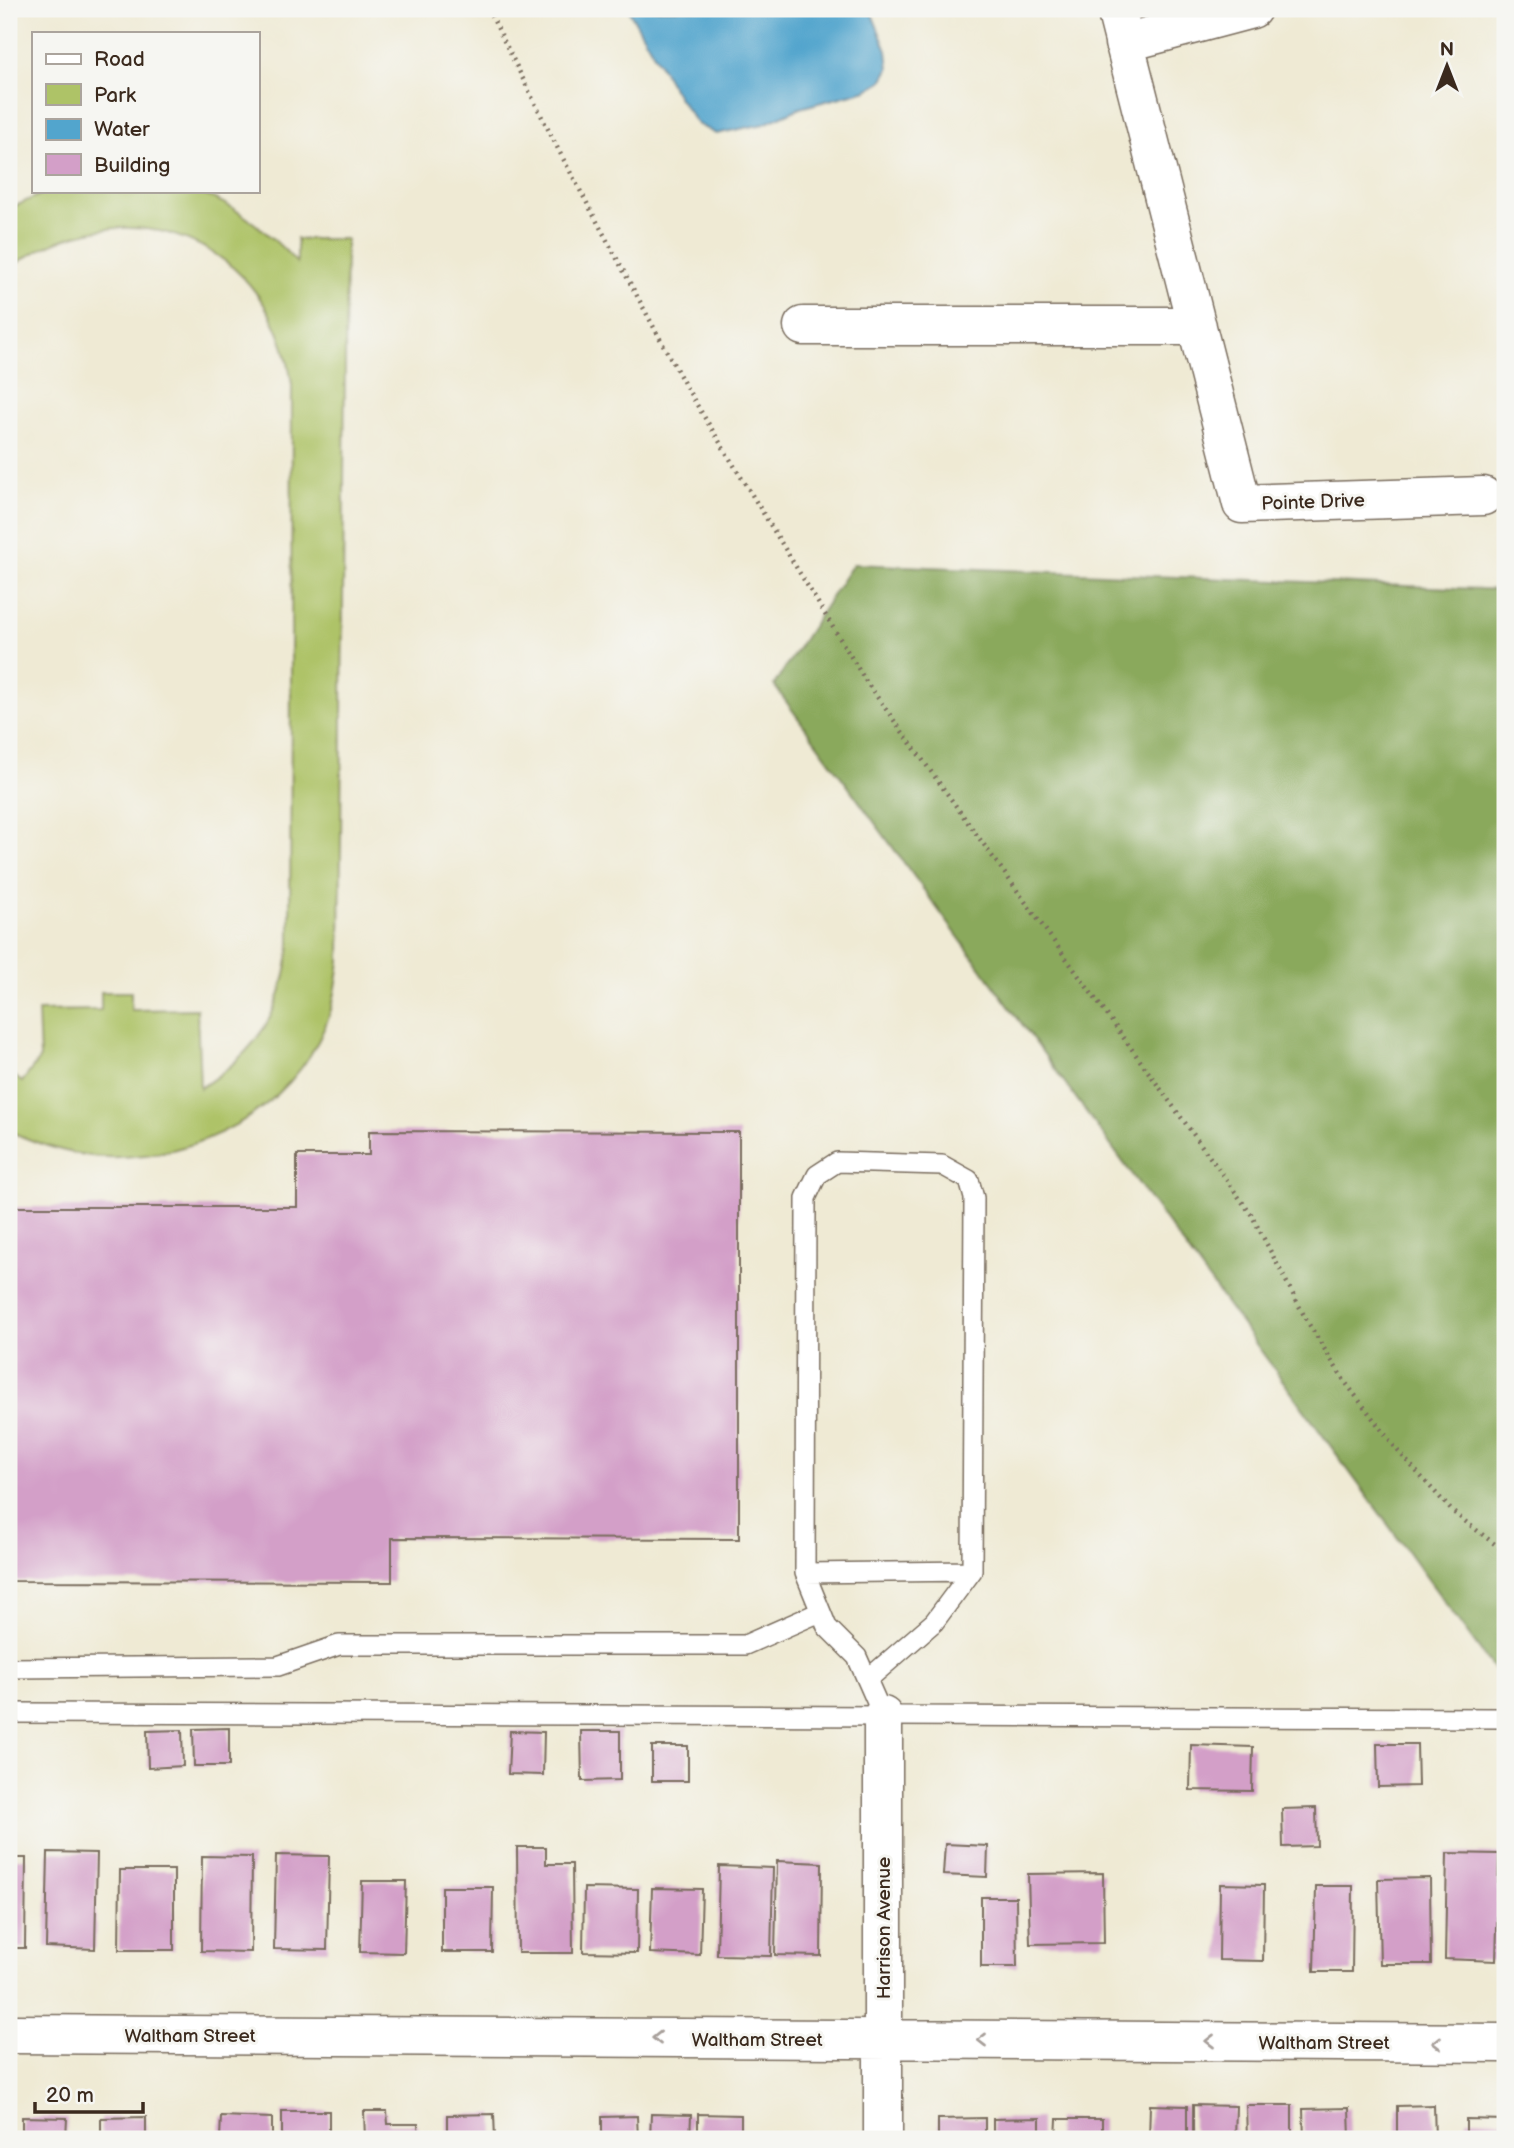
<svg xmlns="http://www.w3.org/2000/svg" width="1514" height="2148" font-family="'Balsamiq Sans',sans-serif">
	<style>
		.green { fill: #aec367; stroke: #747642; stroke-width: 2 }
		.forest { fill: #8aa95c; stroke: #626a3d; stroke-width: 2 }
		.water { fill: #52a5cd; stroke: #466876; stroke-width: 2 }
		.building { fill: #d39fc8 }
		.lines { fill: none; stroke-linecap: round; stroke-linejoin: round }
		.lane-casing { stroke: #7a6d5e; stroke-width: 22 }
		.street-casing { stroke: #7a6d5e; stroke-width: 41 }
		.path { stroke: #7a6d5e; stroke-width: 4.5; stroke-dasharray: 2 5; stroke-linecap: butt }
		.lane { stroke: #fff; stroke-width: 19 }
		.street { stroke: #fff; stroke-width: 38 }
		.oneway { stroke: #a79f9a }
		.labels { text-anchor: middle; stroke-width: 6; stroke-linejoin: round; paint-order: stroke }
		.street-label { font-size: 19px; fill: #3b2a1e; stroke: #f6f6f2 }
	</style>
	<rect width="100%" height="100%" fill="#f6f6f2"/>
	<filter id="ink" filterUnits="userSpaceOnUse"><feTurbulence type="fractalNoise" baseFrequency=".0143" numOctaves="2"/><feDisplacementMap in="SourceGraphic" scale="14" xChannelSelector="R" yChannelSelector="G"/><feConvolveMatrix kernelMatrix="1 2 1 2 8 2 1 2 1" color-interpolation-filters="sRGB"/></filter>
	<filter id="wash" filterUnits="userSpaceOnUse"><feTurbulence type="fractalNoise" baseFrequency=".00686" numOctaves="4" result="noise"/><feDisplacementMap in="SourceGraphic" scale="28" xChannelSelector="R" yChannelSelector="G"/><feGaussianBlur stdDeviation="1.57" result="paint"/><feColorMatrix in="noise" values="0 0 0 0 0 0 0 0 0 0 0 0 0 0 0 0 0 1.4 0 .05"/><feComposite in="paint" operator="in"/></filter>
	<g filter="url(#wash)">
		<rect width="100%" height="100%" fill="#efead4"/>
		<!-- green -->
		<path class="green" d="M48,191C93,191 142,186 187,191C226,195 272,235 297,263V239H346L340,961C337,983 334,1004 326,1024C292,1110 197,1160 106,1157C72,1156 40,1145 9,1131V1072L22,1082L40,1058L38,1011L101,1010V992H131V1010L197,1009L200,1088C258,1052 283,1011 290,944L292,385C273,239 126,182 9,269V209Z"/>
		<!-- forest -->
		<path class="forest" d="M853,564L1505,590V1677L1501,1679L774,685Z"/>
		<!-- water -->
		<path class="water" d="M628,9H870L887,51L889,69L882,81L867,90L800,108L764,124L716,134L697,124L678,97Z"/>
		<g id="blocks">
			<!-- building -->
			<path class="building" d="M369,1131L739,1132V1539L392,1538V1582L9,1581V1207H297V1155H369Z
				M229,1728V1766H194L193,1729Z
				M182,1730L183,1766L148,1768L147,1731Z
				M510,1731L544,1732L543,1775L508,1774Z
				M581,1731H620V1780L582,1781Z
				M1377,1744H1417L1418,1786L1378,1787Z
				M1191,1745L1253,1747L1252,1791L1190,1790Z
				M652,1746H688V1781H652Z
				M1316,1808L1317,1846L1283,1847L1282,1809Z
				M945,1844L988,1846L987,1877L943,1875Z
				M517,1847H546V1864H572L573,1953H518Z
				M48,1852L97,1853L95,1949L46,1947Z
				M1447,1853L1499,1854L1496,1961L1445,1959Z
				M276,1855L329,1856L327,1950L274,1949Z
				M202,1856L252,1857L251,1952L201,1951Z
				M9,1858H26L25,1948H9Z
				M777,1861L822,1863L821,1956L775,1955Z
				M719,1866L773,1868L771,1956L717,1955Z
				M120,1870H174V1950H119Z
				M1103,1873L1104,1943L1030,1944L1028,1874Z
				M1430,1878L1431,1964H1380L1378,1879Z
				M362,1881H406L404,1953L360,1952Z
				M1220,1884L1264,1885L1263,1961L1219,1960Z
				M1316,1886H1353L1352,1972H1314Z
				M442,1887H493L492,1952H442Z
				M584,1888L638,1889L637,1953L583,1952Z
				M652,1888L702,1889L700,1955L650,1953Z
				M981,1897H1016L1017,1967H981Z
				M1150,2105L1187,2106V2139H1149Z
				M1193,2105L1236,2106L1235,2139H1193Z
				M1246,2105H1292V2139H1247Z
				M1434,2105L1435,2139H1397V2106Z
				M1349,2108L1350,2139H1304L1303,2109Z
				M282,2111H329V2139H282Z
				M364,2111H387L388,2124H418L419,2139H365Z
				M494,2114L495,2139H447V2115Z
				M651,2114L691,2115L690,2139H650Z
				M698,2114L741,2115V2139H698Z
				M221,2116L272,2118V2139H220Z
				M637,2116L638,2139H602V2117Z
				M22,2117L67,2118L66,2139H22Z
				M146,2117V2139H101V2118Z
				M985,2118V2139H938V2119Z
				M1040,2118V2139H993V2119Z
				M1057,2119H1102V2139H1056Z
				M1466,2119L1505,2120V2139H1466Z"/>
		</g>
	</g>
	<g filter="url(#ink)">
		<use href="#blocks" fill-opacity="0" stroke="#7a6d5e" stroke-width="2"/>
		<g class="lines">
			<defs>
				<path id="lane" d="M805,1573L972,1571
					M9,1668L278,1666L339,1645H745L820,1612
					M867,1680L934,1622L972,1571L974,1198L969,1180L942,1165L837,1162L817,1175L806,1198L805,1573L827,1627L857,1657L883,1716
					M9,1713L1505,1718"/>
				<path id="street" d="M1116,9L1242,504L1483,496
					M1124,43L1252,9
					M803,326H1197
					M9,2034L1505,2043
					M883,2139V1716"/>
			</defs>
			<!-- lane casing -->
			<use href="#lane" class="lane-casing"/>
			<!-- street casing -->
			<use href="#street" class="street-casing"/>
			<!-- path -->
			<path class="path" d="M488,9L559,151L686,387L867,683L1251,1214L1307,1321L1345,1382L1398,1451L1453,1512L1505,1552"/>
			<!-- lane -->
			<use href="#lane" class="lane"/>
			<!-- street -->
			<use href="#street" class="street"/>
		</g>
		<!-- one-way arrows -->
		<defs><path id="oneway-chevron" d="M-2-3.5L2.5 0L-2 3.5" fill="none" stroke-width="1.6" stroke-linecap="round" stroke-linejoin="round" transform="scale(1.75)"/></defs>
		<g class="oneway">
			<use href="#oneway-chevron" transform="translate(657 2038) rotate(-180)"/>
			<use href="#oneway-chevron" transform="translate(982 2040) rotate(-180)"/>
			<use href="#oneway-chevron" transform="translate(1210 2041) rotate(-180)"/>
			<use href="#oneway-chevron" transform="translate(1437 2043) rotate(-180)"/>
		</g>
	</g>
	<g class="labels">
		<!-- street labels -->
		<g class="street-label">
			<text transform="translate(1313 501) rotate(-2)" y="7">Pointe Drive</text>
			<text transform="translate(883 1928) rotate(-90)" y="7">Harrison Avenue</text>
			<text x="190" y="2042">Waltham Street</text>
			<text x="757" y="2046">Waltham Street</text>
			<text x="1324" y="2049">Waltham Street</text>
		</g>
	</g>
	<!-- margin -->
	<rect width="1514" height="2148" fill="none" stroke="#f6f6f2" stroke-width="35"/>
	<!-- legend -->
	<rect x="32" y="32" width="228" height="161" fill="#f6f6f2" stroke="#aba49d" stroke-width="2"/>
	<rect x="46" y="54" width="35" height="10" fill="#ffffff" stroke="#aba49d" stroke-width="2"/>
	<text x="94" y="66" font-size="21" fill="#3b2a1e">Road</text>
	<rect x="46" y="84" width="35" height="21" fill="#aec367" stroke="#aba49d" stroke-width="2"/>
	<text x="94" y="102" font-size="21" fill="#3b2a1e">Park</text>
	<rect x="46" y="119" width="35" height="21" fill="#52a5cd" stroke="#aba49d" stroke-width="2"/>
	<text x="94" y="136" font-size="21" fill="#3b2a1e">Water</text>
	<rect x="46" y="154" width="35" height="21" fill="#d39fc8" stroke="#aba49d" stroke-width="2"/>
	<text x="94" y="172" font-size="21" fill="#3b2a1e">Building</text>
	<!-- north arrow -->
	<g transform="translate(1447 66)" stroke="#f6f6f2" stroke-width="5" paint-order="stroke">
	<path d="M0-5L12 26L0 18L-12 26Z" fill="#3b2a1e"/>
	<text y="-10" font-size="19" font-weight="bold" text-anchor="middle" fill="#3b2a1e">N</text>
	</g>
	<!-- scale -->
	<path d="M35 2102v10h108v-10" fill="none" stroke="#3b2a1e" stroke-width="3.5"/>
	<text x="46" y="2102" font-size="21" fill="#3b2a1e" stroke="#f6f6f2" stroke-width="5" paint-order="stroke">20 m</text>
</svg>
